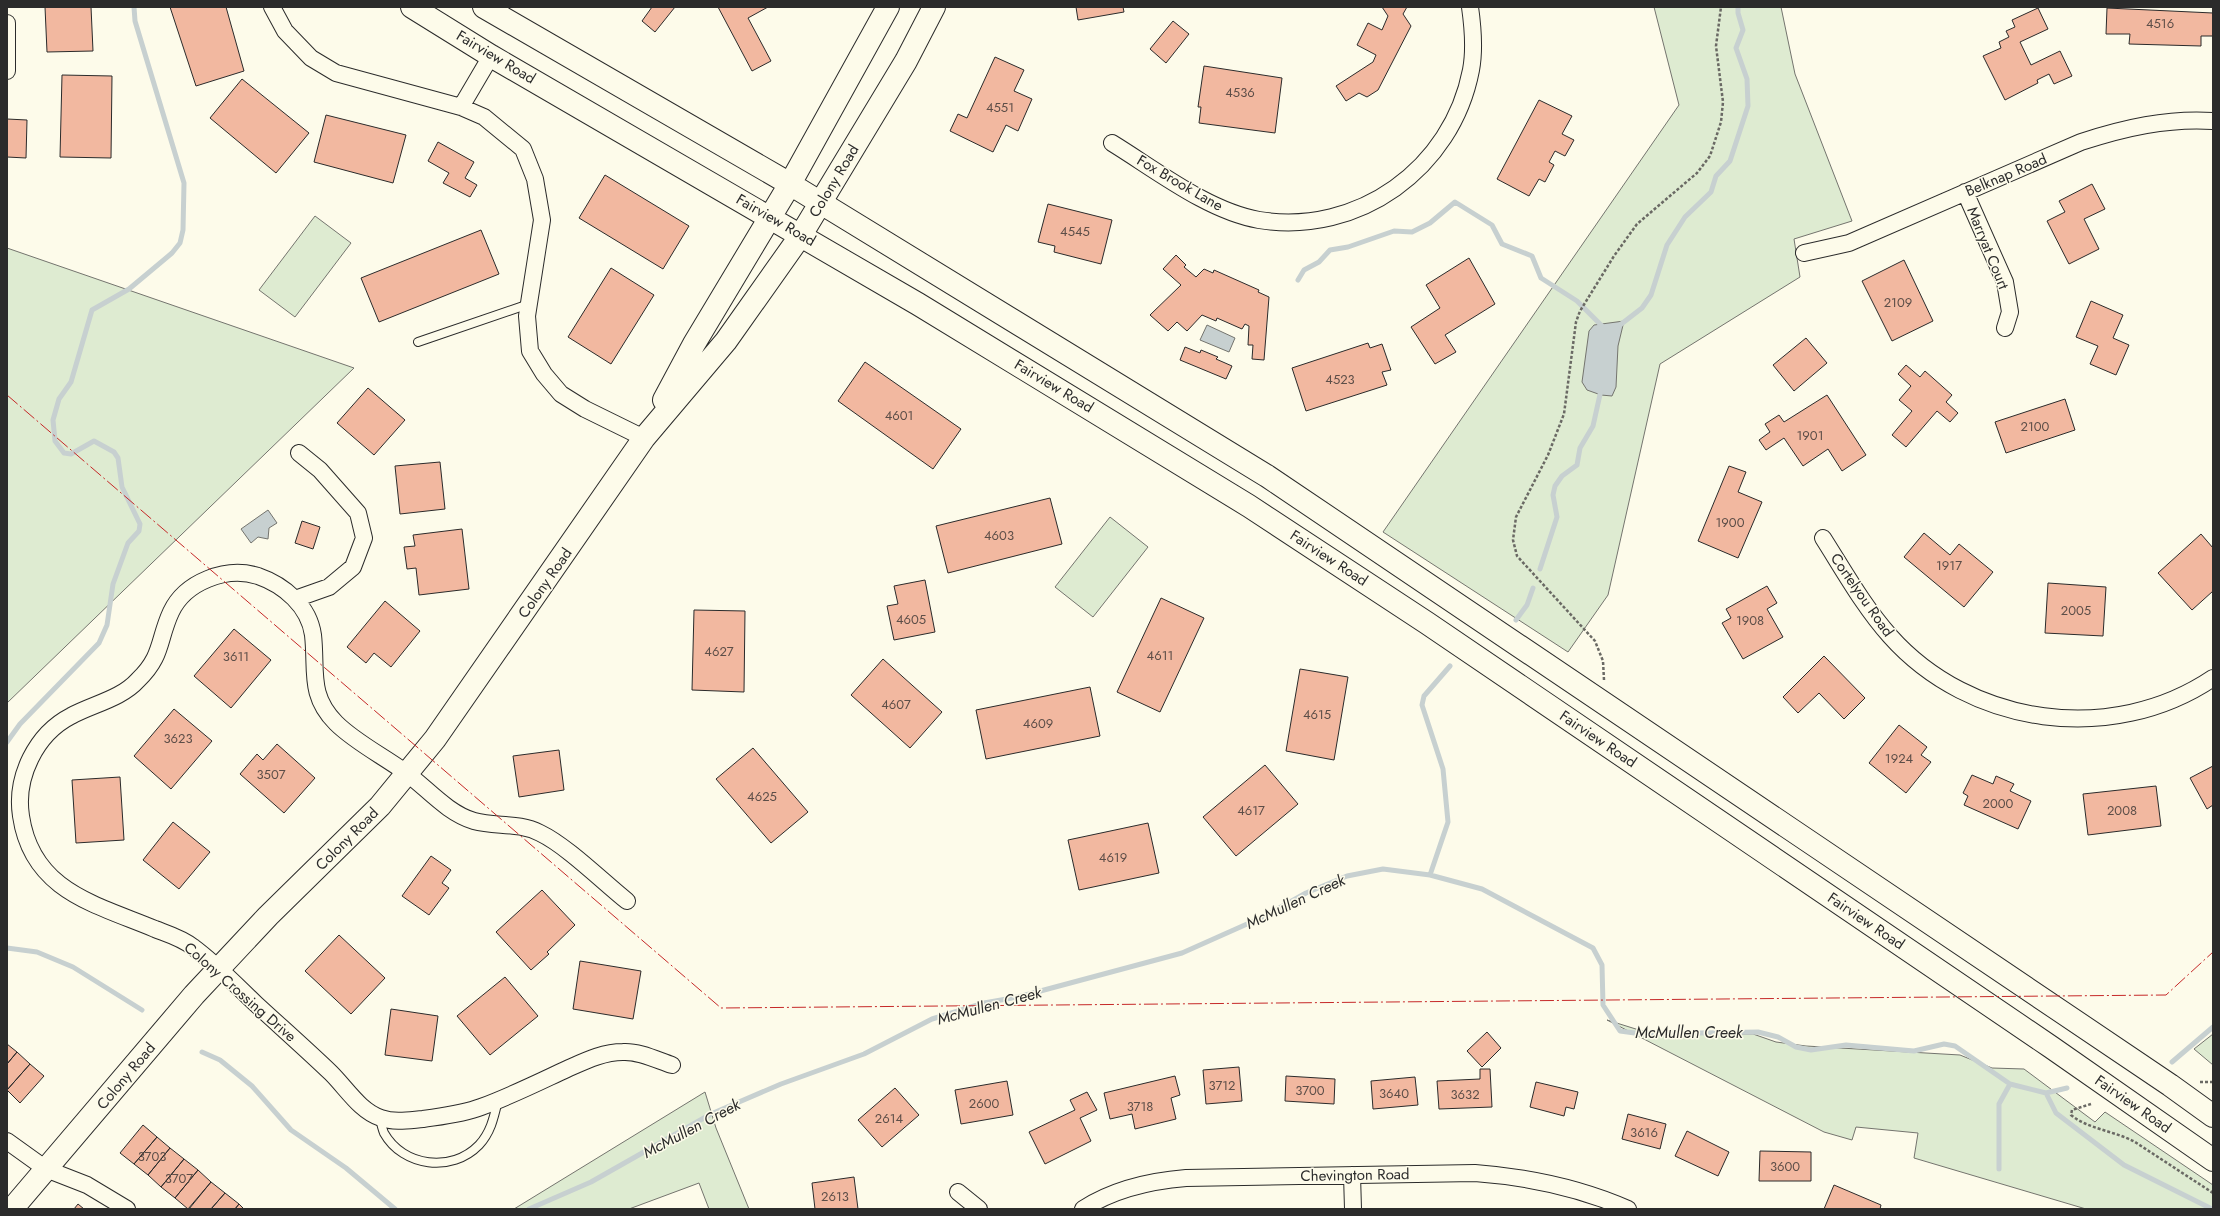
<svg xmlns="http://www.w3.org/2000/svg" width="2220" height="1216" font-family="Jost,sans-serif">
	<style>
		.green { fill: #deebd1; stroke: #74746e }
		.water { fill: #c7d0d0; stroke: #74746e }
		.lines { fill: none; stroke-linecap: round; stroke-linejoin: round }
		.stream { stroke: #c7d0d0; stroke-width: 5 }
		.building { fill: #f2b8a0; stroke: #2b2b2b }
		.service-casing { stroke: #2b2b2b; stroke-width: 10 }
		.minor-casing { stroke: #2b2b2b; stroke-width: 18 }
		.secondary-casing { stroke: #2b2b2b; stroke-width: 24 }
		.path { stroke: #6a6964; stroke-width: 2.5; stroke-dasharray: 3 2; stroke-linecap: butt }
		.service { stroke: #fdfbea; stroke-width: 8 }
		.minor { stroke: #fdfbea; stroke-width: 16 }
		.secondary { stroke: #fdfbea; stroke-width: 22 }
		.power { stroke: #c62828; stroke-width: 1; stroke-dasharray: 14 3 2 3; stroke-linecap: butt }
		.labels { text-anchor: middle; stroke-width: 3; stroke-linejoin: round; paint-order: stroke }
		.number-label { font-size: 13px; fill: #5d4e48 }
		.street-label { font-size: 15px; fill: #2b2b2b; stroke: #fdfbea }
		.water-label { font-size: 16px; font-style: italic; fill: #2b2b2b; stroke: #fdfbea }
	</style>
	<rect width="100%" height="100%" fill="#fdfbea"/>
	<!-- green -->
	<path class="green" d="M1654,7H1781L1795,74L1852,221L1794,239L1800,277L1660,364L1608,595L1568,652L1383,532L1679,105Z
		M315,216L351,243L295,317L259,290Z
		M7,248L354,368L7,703Z
		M1110,517L1148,547L1093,617L1055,587Z
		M1607,1020L1639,1030L1664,1034H1753L1776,1042L1806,1046L1960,1055L1992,1068L2024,1069L2095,1122L2105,1112L2213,1185V1209H2086L1914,1158L1918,1133L1856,1127L1852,1140L1824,1132Z
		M2213,1034V1065L2194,1049Z
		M705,1092L716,1128L749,1209H709L699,1183L629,1209H514Z"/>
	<!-- water -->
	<path class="water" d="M1624,321L1618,346L1616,387L1612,396L1601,395L1587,390L1582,382L1589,331L1594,325Z
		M1207,325L1235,338L1229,352L1200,340Z
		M268,510L277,523L269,528L268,539L258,537L251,543L241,529Z"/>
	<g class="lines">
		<!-- stream -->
		<path class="stream" d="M1298,280L1304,270L1319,262L1330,250L1348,247L1394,231L1412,232L1430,223L1455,202L1492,225L1502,244L1532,256L1541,278L1577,301L1604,328
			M1620,325L1642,308L1651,295L1667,245L1685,217L1711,192L1716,176L1730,161L1748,106L1747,79L1736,48L1743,30L1738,13V7
			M1540,569L1557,517L1553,495L1555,486L1562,476L1577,465L1580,448L1593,426L1601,390
			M1516,620L1527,605L1533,588
			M7,742L20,724L99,643L107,625L113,584L128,543L139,531L140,524L122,487L118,458L114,452L94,441L71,454L64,453L55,441L53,420L59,399L71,382L92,310L129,289L172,253L180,243L183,230L184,183L135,21L134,7
			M1430,875L1448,822L1443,769L1422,705L1424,696L1450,666
			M7,948L37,952L73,967L142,1010
			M202,1052L220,1060L252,1086L291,1130L346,1168L395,1209
			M2172,1062L2213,1027
			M2046,1093L2056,1113L2124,1165L2212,1209
			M1999,1169V1104L2010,1084
			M529,1209L591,1182L711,1114L781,1084L864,1054L932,1019L984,1003L1018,997L1182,953L1265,916L1306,893L1347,876L1383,869L1430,875L1482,889L1593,948L1602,965L1603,1005L1620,1031L1642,1034L1758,1032L1778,1037L1796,1047L1811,1050L1846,1045L1914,1051L1944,1044L1955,1046L2010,1084L2046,1093L2067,1088"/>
	</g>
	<!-- building -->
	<path class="building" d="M45,7H91L93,51L47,52Z
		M170,7H226L244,71L196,86Z
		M652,7H675L655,32L642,21Z
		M718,7H768L748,18L771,61L752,71Z
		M1076,7H1123L1124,12L1078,20Z
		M1382,7H1407L1403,14L1411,26L1378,90L1367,97L1359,93L1346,101L1336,86L1373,62L1376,55L1357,45L1368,23L1382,30L1388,16Z
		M2038,8L2048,29L2020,42L2031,65L2060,51L2072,76L2054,84L2049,74L2037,80L2038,83L2005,100L1983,56L2001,48L1999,42L2009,37L2006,31L2015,27L2012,20Z
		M2107,8L2213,13V36H2201V46L2129,44L2130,34H2106Z
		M1173,21L1189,34L1166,63L1150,49Z
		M995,57L1024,70L1014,91L1032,99L1018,131L1006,125L993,152L950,131L958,114L967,118Z
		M1204,66L1282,78L1275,133L1199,123L1201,107H1198Z
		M62,75L112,76L111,158L60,157Z
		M242,79L309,133L276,173L210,118Z
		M1539,100L1572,116L1562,134L1574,140L1565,156L1555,151L1549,162L1554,165L1545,182L1539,179L1529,196L1497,179Z
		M326,115L406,135L393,183L314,162Z
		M7,119L27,120L26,158L7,157Z
		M438,142L474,162L465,178L477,185L470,197L443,183L449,173L428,161Z
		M605,175L689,226L663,269L579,218Z
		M2092,184L2105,209L2084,219L2099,249L2069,264L2047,221L2065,212L2059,201Z
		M1048,204L1112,220L1101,264L1054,252L1055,246L1038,242Z
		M481,230L499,274L379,322L361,278Z
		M1176,255L1186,265L1184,267L1196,277L1204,269L1213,273L1214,270L1259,290L1258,292L1269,297L1264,360L1252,359L1253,345H1248L1249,326L1245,324L1242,329L1217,318L1216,321L1202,315L1187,331L1177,322L1168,331L1150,315L1181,285L1163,269Z
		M1469,258L1495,304L1445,335L1456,352L1435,364L1411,327L1440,308L1426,285Z
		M1904,260L1933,321L1892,341L1862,281Z
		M611,268L654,295L611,364L568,337Z
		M2091,301L2123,315L2113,338L2129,345L2116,375L2090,364L2098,346L2076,337Z
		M1806,338L1827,363L1794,391L1773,365Z
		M1368,343L1370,348L1382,344L1391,370L1382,372L1387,385L1306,411L1292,368Z
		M1185,347L1200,353L1201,350L1218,357L1216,359L1232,366L1226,379L1180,360Z
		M865,362L961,429L933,469L838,401Z
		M1906,365L1920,377L1925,371L1952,395L1946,402L1958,413L1950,422L1937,411L1906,447L1892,435L1912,411L1899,400L1911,386L1898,374Z
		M368,388L405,420L374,455L337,423Z
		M1827,395L1866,455L1842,471L1828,449L1803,466L1784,438L1766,450L1759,440L1770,432L1765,424L1779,415L1784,422Z
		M2065,399L2075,430L2006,453L1995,422Z
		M440,462L445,509L400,514L395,466Z
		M1729,466L1746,472L1738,492L1762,502L1738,558L1698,541Z
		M1050,498L1062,544L948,573L936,526Z
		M302,521L320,527L313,549L295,543Z
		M462,529L469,589L419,595L416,568L407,569L404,547L415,546L413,535Z
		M1924,533L1950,555L1959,544L1993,572L1964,607L1904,557Z
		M2201,534L2213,548V591L2192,610L2158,573Z
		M925,580L935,632L894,640L887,606L898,604L894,586Z
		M2048,583L2106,587L2103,636L2045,633Z
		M1767,586L1777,603L1767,609L1783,637L1743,659L1722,623L1731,618L1726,609Z
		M1161,598L1204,618L1160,712L1117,692Z
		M385,601L420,631L391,667L374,653L366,663L347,647Z
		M694,610L745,611L744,692L692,690Z
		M234,629L271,660L231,708L194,676Z
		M1824,656L1865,698L1844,719L1819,693L1798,713L1783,697Z
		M883,659L942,712L910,748L851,695Z
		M1300,669L1348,677L1334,760L1286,751Z
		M1090,687L1100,736L986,759L976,710Z
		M174,709L212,741L171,789L134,756Z
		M1899,725L1927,747L1921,755L1931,762L1906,793L1869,763Z
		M277,744L315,778L284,813L240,774L257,754L263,760Z
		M753,748L808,812L771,843L716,779Z
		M559,750L564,790L519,797L513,756Z
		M1265,765L1298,804L1236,856L1203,817Z
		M2213,766V805L2207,809L2190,778Z
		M1972,775L1993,784L1996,776L2014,784L2010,791L2031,801L2018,829L1964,805L1968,796L1963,793Z
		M120,777L124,840L76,843L72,780Z
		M2156,786L2161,826L2088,835L2083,794Z
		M173,822L210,852L179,889L143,860Z
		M1148,823L1159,873L1079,890L1068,840Z
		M431,856L451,870L442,883L449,888L429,915L402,896Z
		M542,890L575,925L547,952L549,954L531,970L496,932Z
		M339,935L385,978L351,1014L305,971Z
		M580,961L641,971L633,1019L573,1009Z
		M505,977L538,1016L490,1055L457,1016Z
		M391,1009L438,1016L432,1061L385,1055Z
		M1487,1032L1501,1048L1482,1067L1467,1051Z
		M7,1044L17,1052L7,1064Z
		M17,1052L30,1064L7,1090V1064Z
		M30,1064L44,1076L20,1103L7,1090Z
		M1239,1067L1242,1101L1206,1104L1203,1070Z
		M1480,1069H1490L1492,1107L1439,1109L1437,1081L1480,1079Z
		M1175,1076L1180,1095L1171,1098L1176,1119L1135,1129L1132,1114L1110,1119L1104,1093Z
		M1286,1076L1335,1079L1334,1104L1285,1101Z
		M1415,1077L1418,1105L1373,1109L1371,1081Z
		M1007,1081L1013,1115L961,1124L955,1090Z
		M1536,1082L1578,1092L1574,1109L1566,1107L1564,1116L1530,1107Z
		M895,1088L919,1115L882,1147L858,1120Z
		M1087,1092L1097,1110L1080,1118L1091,1141L1045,1164L1029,1132L1075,1110L1070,1100Z
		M1628,1114L1666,1124L1660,1149L1622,1139Z
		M143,1125L157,1137L134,1164L120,1153Z
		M1687,1131L1729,1152L1718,1176L1675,1156Z
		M157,1137L170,1148L148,1175L134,1164Z
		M170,1148L184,1159L161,1187L148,1175Z
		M1760,1151L1811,1152V1181H1759Z
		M184,1159L198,1170L175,1198L161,1187Z
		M198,1170L211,1182L188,1209L175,1198Z
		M854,1177L858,1209H815L812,1183Z
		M211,1182L225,1193L211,1209H189Z
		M1834,1185L1881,1205L1880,1209H1824Z
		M225,1193L239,1204L235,1209H211Z
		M78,1204L84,1209H74Z
		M239,1204L244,1209H235Z"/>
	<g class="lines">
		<defs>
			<path id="service" d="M418,342L529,304
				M380,1118C381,1123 382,1128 384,1133C403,1167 452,1173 479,1145C491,1132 494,1117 498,1100"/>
			<path id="minor" d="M272,7L285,31L311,58L336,73L461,107L484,117L523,149L535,179L542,220L527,316L530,351L544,374L561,394L585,409L644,438
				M7,23V71
				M461,107L491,56
				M1112,143C1156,170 1208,211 1259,220C1358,236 1452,169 1471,70C1475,49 1473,28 1470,7
				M1965,192L2005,282L2010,312L2005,328
				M1804,253L1849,243L2081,142C2124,128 2167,118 2213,121
				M1823,538C1844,571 1864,607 1890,636C1970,726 2112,746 2213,678
				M295,599L329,587L353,567L364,538L358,513L320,470L299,453
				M627,901C602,881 567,846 540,833C518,822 496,827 474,821C447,813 427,788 405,772C383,756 355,742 336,723C308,695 317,670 313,635C309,606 284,585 258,576C226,566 185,582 171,612C158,640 163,656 138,680C121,699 93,704 71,716C36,734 15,777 21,816C32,891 95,904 155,929C168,934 182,938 193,947C216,964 236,985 256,1004C281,1027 307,1050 331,1073C347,1089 360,1111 381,1118C395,1123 410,1120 423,1119C443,1116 463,1114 481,1107C511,1096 539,1082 567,1069C585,1061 603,1052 623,1052C639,1051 657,1060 672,1065
				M7,1141L46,1169L87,1185L127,1209
				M1352,1175L1353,1209
				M958,1192L979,1209
				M1083,1209C1114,1189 1149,1181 1186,1178L1475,1173C1528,1177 1578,1187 1628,1209"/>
			<path id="secondary" d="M412,7L491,56L918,304L1249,506L1427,623L2051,1047L2213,1160
				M484,7L790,184L1267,476L2170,1085L2213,1116
				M664,400L694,344L790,184L888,7
				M12,1209L194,995L268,916L380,806L435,739L644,438L726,341L801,235L906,61L934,7"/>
		</defs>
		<!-- service casing -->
		<use href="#service" class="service-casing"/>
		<!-- minor casing -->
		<use href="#minor" class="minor-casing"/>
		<!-- secondary casing -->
		<use href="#secondary" class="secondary-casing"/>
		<!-- path -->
		<path class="path" d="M1604,680L1603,661L1595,641L1517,556L1513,540L1516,517L1548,455L1564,414L1576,322L1580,311L1614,256L1637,224L1697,173L1710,156L1721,122L1723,102L1716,46L1721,7
			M2200,1082H2213
			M2091,1104L2072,1110L2071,1115C2088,1129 2115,1131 2135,1142L2213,1193"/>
		<!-- service -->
		<use href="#service" class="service"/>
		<!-- minor -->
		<use href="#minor" class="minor"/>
		<!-- secondary -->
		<use href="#secondary" class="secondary"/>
		<!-- power -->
		<path class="power" d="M7,395L721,1008L2166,995L2213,952"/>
	</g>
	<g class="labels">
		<!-- number labels -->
		<g class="number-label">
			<text x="2160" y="28">4516</text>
			<text x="1240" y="97">4536</text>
			<text x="1000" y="112">4551</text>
			<text x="1075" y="236">4545</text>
			<text x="1898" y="307">2109</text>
			<text x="1340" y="384">4523</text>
			<text x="899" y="420">4601</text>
			<text x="2035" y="431">2100</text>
			<text x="1810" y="440">1901</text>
			<text x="1730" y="527">1900</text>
			<text x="999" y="540">4603</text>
			<text x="1949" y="570">1917</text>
			<text x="2076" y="615">2005</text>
			<text x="911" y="624">4605</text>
			<text x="1750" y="625">1908</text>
			<text x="719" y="656">4627</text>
			<text x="1160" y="660">4611</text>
			<text x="236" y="661">3611</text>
			<text x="896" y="709">4607</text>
			<text x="1317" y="719">4615</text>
			<text x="1038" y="728">4609</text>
			<text x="178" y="743">3623</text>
			<text x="1899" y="763">1924</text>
			<text x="271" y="779">3507</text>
			<text x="762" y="801">4625</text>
			<text x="1998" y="808">2000</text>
			<text x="1251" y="815">4617</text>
			<text x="2122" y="815">2008</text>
			<text x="1113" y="862">4619</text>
			<text x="1222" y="1090">3712</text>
			<text x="1310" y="1095">3700</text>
			<text x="1394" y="1098">3640</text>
			<text x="1465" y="1099">3632</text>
			<text x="984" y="1108">2600</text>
			<text x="1140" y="1111">3718</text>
			<text x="889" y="1123">2614</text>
			<text x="1644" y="1137">3616</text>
			<text x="152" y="1161">3703</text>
			<text x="1785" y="1171">3600</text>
			<text x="179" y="1183">3707</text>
			<text x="835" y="1201">2613</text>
		</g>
		<!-- street labels -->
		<g class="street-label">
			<text transform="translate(496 57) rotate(31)" y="5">Fairview Road</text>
			<text transform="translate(2006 175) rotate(-23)" y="5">Belknap Road</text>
			<text transform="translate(834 181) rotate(-59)" y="5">Colony Road</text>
			<text transform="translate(1180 183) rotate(30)" y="5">Fox Brook Lane</text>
			<text transform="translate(776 220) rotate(30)" y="5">Fairview Road</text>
			<text transform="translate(1988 248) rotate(68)" y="5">Marryat Court</text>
			<text transform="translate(1054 386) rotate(31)" y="5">Fairview Road</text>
			<text transform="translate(1329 558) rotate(33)" y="5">Fairview Road</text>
			<text transform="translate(545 583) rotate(-55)" y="5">Colony Road</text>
			<text transform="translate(1862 595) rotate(55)" y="5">Cortelyou Road</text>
			<text transform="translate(1598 739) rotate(34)" y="5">Fairview Road</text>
			<text transform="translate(347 839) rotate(-45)" y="5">Colony Road</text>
			<text transform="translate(1866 921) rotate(34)" y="5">Fairview Road</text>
			<text transform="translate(240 992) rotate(41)" y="5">Colony Crossing Drive</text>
			<text transform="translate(126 1076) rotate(-50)" y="5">Colony Road</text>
			<text transform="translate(2133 1104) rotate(35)" y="5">Fairview Road</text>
			<text transform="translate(1355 1175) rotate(-1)" y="5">Chevington Road</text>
		</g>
		<!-- water labels -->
		<g class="water-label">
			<text transform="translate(1295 901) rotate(-25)" y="6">McMullen Creek</text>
			<text transform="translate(989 1005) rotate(-15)" y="6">McMullen Creek</text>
			<text x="1689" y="1038">McMullen Creek</text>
			<text transform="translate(691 1128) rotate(-28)" y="6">McMullen Creek</text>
		</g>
	</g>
	<!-- border -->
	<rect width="2220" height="1216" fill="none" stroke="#2b2b2b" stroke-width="16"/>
</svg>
